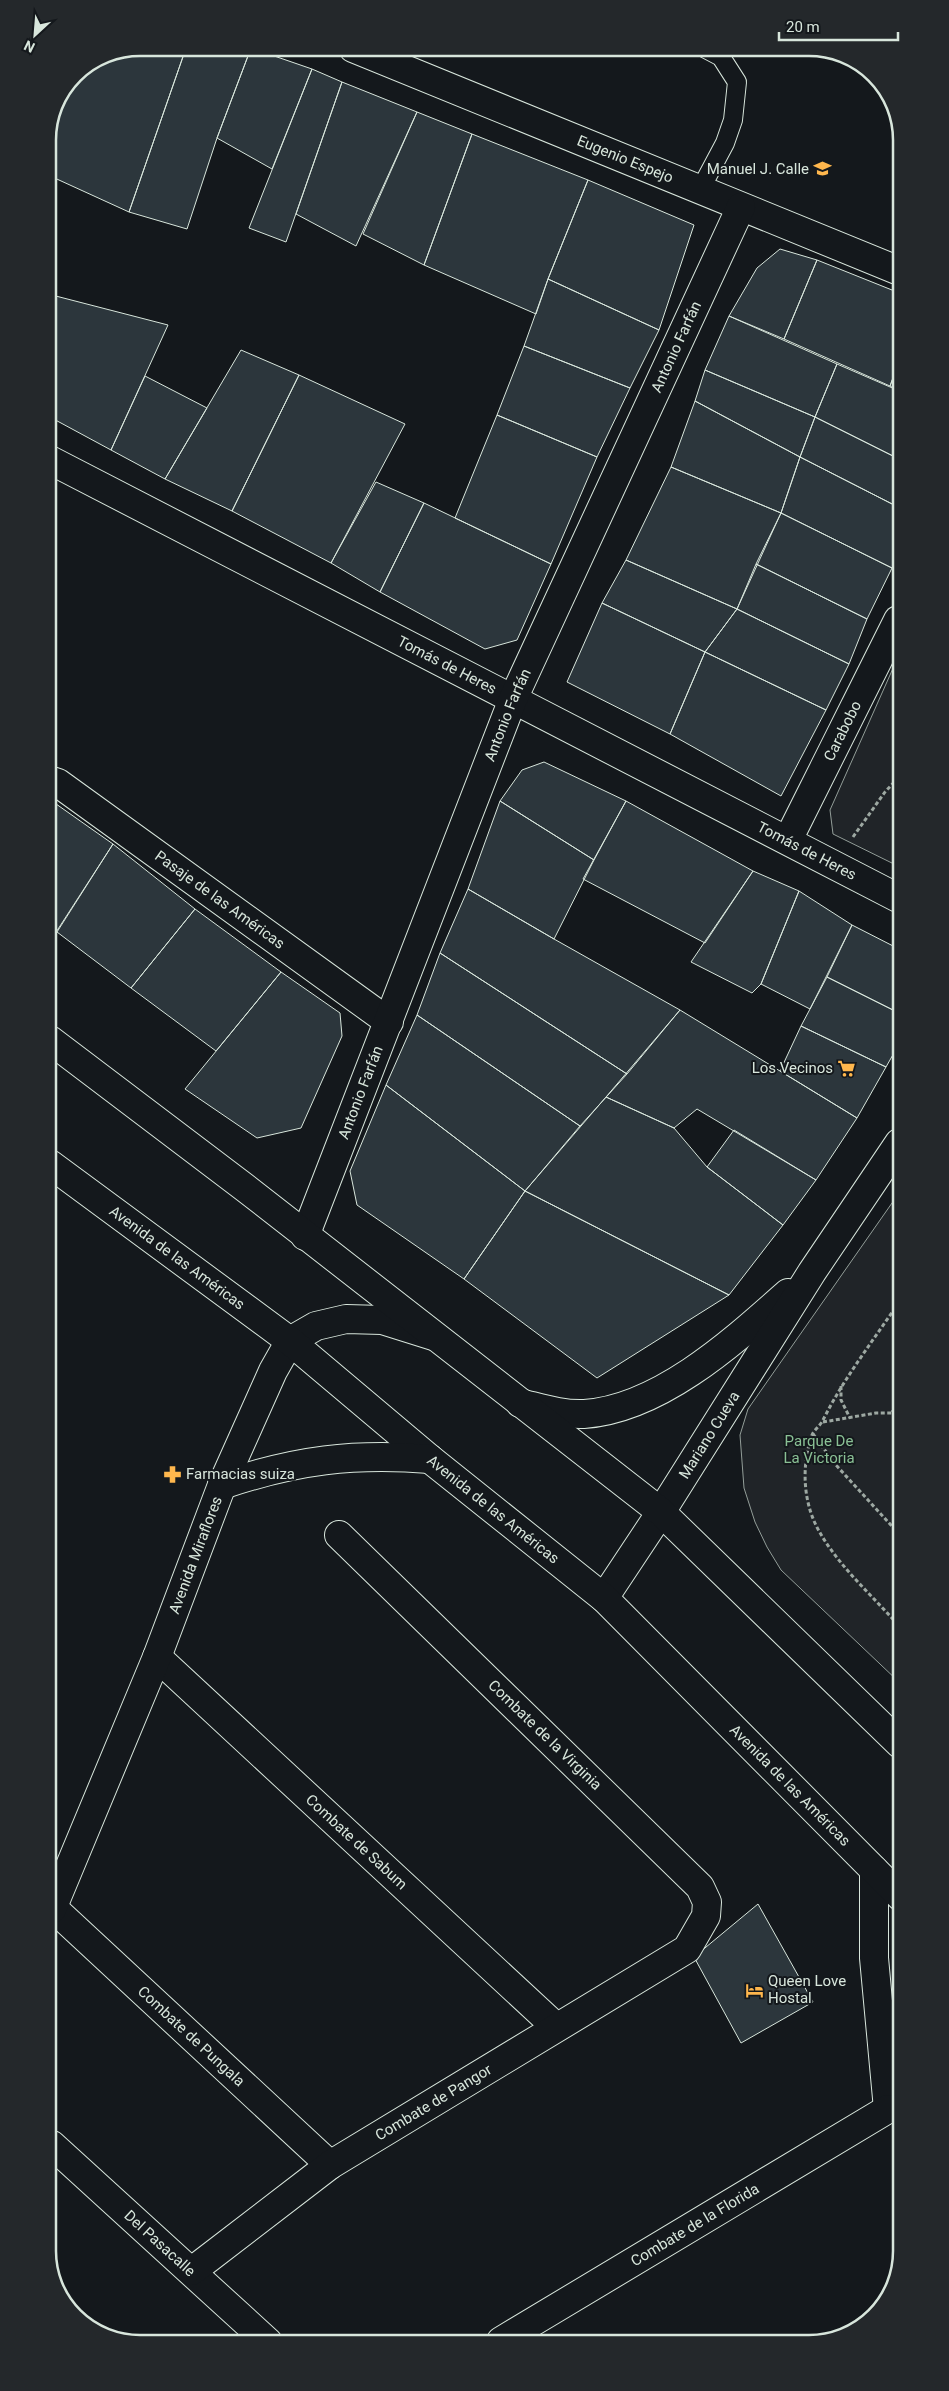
<svg xmlns="http://www.w3.org/2000/svg" width="949" height="2391" font-family="Roboto,sans-serif">
	<style>
		.green { fill: #202428; stroke: #939e99 }
		.building { fill: #2c363c; stroke: #d8e6dc }
		.lines { fill: none; stroke-linecap: round; stroke-linejoin: round }
		.service-casing { stroke: #d8e6dc; stroke-width: 20 }
		.minor-casing { stroke: #d8e6dc; stroke-width: 30 }
		.tertiary-casing { stroke: #d8e6dc; stroke-width: 30 }
		.primary-casing { stroke: #d8e6dc; stroke-width: 30 }
		.path { stroke: #9da8a2; stroke-width: 3; stroke-dasharray: 4 2.5; stroke-linecap: butt }
		.service { stroke: #14181c; stroke-width: 18 }
		.minor { stroke: #14181c; stroke-width: 28 }
		.tertiary { stroke: #14181c; stroke-width: 28 }
		.primary { stroke: #14181c; stroke-width: 28 }
		.labels { text-anchor: middle; stroke-width: 4; stroke-linejoin: round; paint-order: stroke }
		.street-label { font-size: 15px; fill: #d8e6dc; stroke: #14181c }
		.poi-label { font-size: 15px; fill: #d8e6dc; stroke: #14181c; text-anchor: end }
		.park-label { font-size: 15px; fill: #8ac095; stroke: #14181c }
		.rim { fill: none; stroke: #d8e6dc; stroke-width: 2.5 }
	</style>
	<rect width="100%" height="100%" fill="#14181c"/>
	<!-- green -->
	<path class="green" d="M898,657V866L833,834L830,810Z
		M899,1193L900,1683L781,1570L767,1547L755,1522L744,1488L740,1435L748,1409Z"/>
	<!-- building -->
	<path class="building" d="M140,48H186L129,212L48,175V138L75,74L105,54Z
		M186,48H251L217,138L187,229L129,212Z
		M251,48L312,69L272,169L217,138Z
		M312,69L342,82L286,242L249,228Z
		M342,82L417,112L356,246L296,214Z
		M417,112L472,134L424,265L363,234Z
		M472,134L588,180L548,279L536,314L424,265Z
		M588,180L694,225L659,330L548,279Z
		M780,249L817,260L784,339L729,316L757,268Z
		M817,260L897,292V367L890,386L784,339Z
		M548,279L659,330L630,388L524,346Z
		M48,294L168,325L111,450L48,416Z
		M729,316L837,364L815,417L705,370Z
		M524,346L630,388L597,457L497,415Z
		M241,350L299,375L232,511L165,479Z
		M837,364L897,390V458L815,417Z
		M897,367V390L890,386Z
		M705,370L815,417L800,457L695,401Z
		M299,375L405,424L331,563L232,511Z
		M145,376L207,408L165,479L111,450Z
		M695,401L800,457L781,513L671,467Z
		M497,415L597,457L551,564L455,518Z
		M815,417L897,458L898,507L800,457Z
		M800,457L898,507V558L892,568L781,513Z
		M671,467L781,513L737,609L626,560Z
		M376,482L424,503L380,592L331,563Z
		M424,503L551,564L517,640L485,649L380,592Z
		M781,513L892,568L867,619L756,564Z
		M626,560L737,609L705,652L602,603Z
		M756,564L867,619L849,664L737,609Z
		M602,603L705,652L670,734L567,682Z
		M737,609L849,664L826,710L705,652Z
		M705,652L826,710L781,796L670,734Z
		M544,762L626,801L594,860L500,801L522,770Z
		M49,799L113,844L49,943Z
		M500,801L594,860L554,939L468,889Z
		M626,801L753,871L705,943L583,879Z
		M113,844L195,909L131,988L57,932Z
		M753,871L799,891L761,984L752,993L691,962Z
		M468,889L554,939L680,1010L627,1074L440,953Z
		M799,891L852,925L810,1009L761,984Z
		M195,909L281,972L216,1051L131,988Z
		M852,925L899,949V1013L827,977Z
		M440,953L627,1074L580,1126L417,1015Z
		M281,972L340,1013L342,1036L301,1128L257,1138L185,1089Z
		M827,977L899,1013V1044L886,1067L801,1026Z
		M680,1010L857,1118L816,1180L697,1109L674,1128L606,1097Z
		M417,1015L580,1126L525,1191L386,1085Z
		M801,1026L886,1067L857,1118L780,1071Z
		M386,1085L525,1191L464,1279L357,1205L350,1171Z
		M606,1097L674,1128L707,1167L783,1225L729,1295L525,1191Z
		M734,1130L816,1180L783,1225L707,1167Z
		M525,1191L729,1295L597,1378L464,1279Z
		M758,1904L813,2002L741,2043L694,1957Z"/>
	<g class="lines">
		<defs>
			<path id="service" d="M700,190L725,143L733,120L737,82L721,57L704,48"/>
			<g id="minor">
				<path id="s1" d="M353,48L897,270"/>
				<path id="s2" d="M48,459L898,898"/>
				<path id="s3" d="M49,780L58,783L389,1022"/>
				<path id="s4" d="M788,840L898,620"/>
				<path id="s5" d="M305,1236L513,699L741,207"/>
				<path d="M520,1403C541,1408 562,1415 584,1414C660,1409 734,1341 788,1293"/>
				<path id="s6" d="M604,1598L661,1512L812,1272L899,1143"/>
				<path id="s7" d="M157,1657L556,2027"/>
				<path d="M874,1870V1958L888,2109"/>
				<path id="s8" d="M52,1907L330,2165"/>
				<path id="s9" d="M52,2145L268,2342"/>
				<path id="s10" d="M192,2271L330,2165L687,1949L706,1916L707,1902L700,1887L339,1535"/>
				<path id="s11" d="M501,2341L888,2109"/>
			</g>
			<g id="tertiary">
				<path id="s12" d="M52,1909L157,1657L222,1485L273,1371L290,1341L316,1326L346,1319L382,1320L433,1336"/>
			</g>
			<g id="primary">
				<path d="M50,1040L244,1187L661,1512L900,1744"/>
				<path id="s13" d="M50,1164L290,1341L430,1459L604,1598L901,1897"/>
				<path d="M222,1485C296,1460 353,1453 430,1459"/>
			</g>
		</defs>
		<!-- service casing -->
		<use href="#service" class="service-casing"/>
		<!-- minor casing -->
		<use href="#minor" class="minor-casing"/>
		<!-- tertiary casing -->
		<use href="#tertiary" class="tertiary-casing"/>
		<!-- primary casing -->
		<use href="#primary" class="primary-casing"/>
		<!-- path -->
		<path class="path" d="M853,837L885,792L898,778
			M899,1302C873,1341 844,1378 823,1420C820,1426 814,1430 812,1435C801,1466 803,1503 819,1531C839,1567 873,1596 900,1627
			M841,1386V1400L850,1418
			M892,1412L900,1404
			M823,1422L876,1413H900
			M813,1434L835,1464L900,1535"/>
		<!-- service -->
		<use href="#service" class="service"/>
		<!-- minor -->
		<use href="#minor" class="minor"/>
		<!-- tertiary -->
		<use href="#tertiary" class="tertiary"/>
		<!-- primary -->
		<use href="#primary" class="primary"/>
	</g>
	<!-- icons -->
	<defs>
		<symbol id="school-bare" viewBox="-9 -9 18 18"><path d="M0-5L7-2L0 1L-7-2ZM-4 1L0 2.5L4 1V4Q0 6-4 4Z" fill="#ffb74d" stroke="#14181c" stroke-width="2.5" paint-order="stroke"/></symbol>
		<symbol id="supermarket-bare" viewBox="-9 -9 18 18"><path d="M-6-5.5h2.5l.6 2H6L4.5 2H-2.5L-4.4-4H-6ZM-1.5 3.2a1.3 1.3 0 1 0 .1 0ZM3 3.2a1.3 1.3 0 1 0 .1 0Z" fill="#ffb74d" stroke="#14181c" stroke-width="2.5" paint-order="stroke"/></symbol>
		<symbol id="pharmacy-bare" viewBox="-9 -9 18 18"><path d="M-2-6h4v4h4v4h-4v4h-4v-4h-4v-4h4Z" fill="#ffb74d" stroke="#14181c" stroke-width="2.5" paint-order="stroke"/></symbol>
		<symbol id="hotel-bare" viewBox="-9 -9 18 18"><path d="M-6-4.5h1.5V1H6V5H4.5V3h-9V5H-6ZM-4 0a1.8 1.8 0 1 1 3.6 0ZM.5 0V-2.5h3Q6-2.5 6 0Z" fill="#ffb74d" stroke="#14181c" stroke-width="2.5" paint-order="stroke"/></symbol>
	</defs>
	<g fill-rule="evenodd">
		<use href="#school-bare" x="810" y="156" width="25" height="25"/>
		<use href="#supermarket-bare" x="834" y="1056" width="25" height="25"/>
		<use href="#pharmacy-bare" x="160" y="1462" width="25" height="25"/>
		<use href="#hotel-bare" x="742" y="1978" width="25" height="25"/>
	</g>
	<g class="labels">
		<!-- street labels -->
		<g class="street-label">
			<text dy="5" stroke="none"><textPath href="#s1" startOffset="294">Eugenio Espejo</textPath></text>
			<text dy="5" stroke="none"><textPath href="#s5" startOffset="964">Antonio Farfán</textPath></text>
			<text dy="5" stroke="none"><textPath href="#s2" startOffset="449">Tomás de Heres</textPath></text>
			<text dy="5" stroke="none"><textPath href="#s5" startOffset="559">Antonio Farfán</textPath></text>
			<text dy="5" stroke="none"><textPath href="#s4" startOffset="122">Carabobo</textPath></text>
			<text dy="5" stroke="none"><textPath href="#s2" startOffset="854">Tomás de Heres</textPath></text>
			<text dy="5" stroke="none"><textPath href="#s3" startOffset="209">Pasaje de las Américas</textPath></text>
			<text dy="5" stroke="none"><textPath href="#s5" startOffset="154">Antonio Farfán</textPath></text>
			<text dy="5" stroke="none"><textPath href="#s13" startOffset="158">Avenida de las Américas</textPath></text>
			<text dy="5" stroke="none"><textPath href="#s6" startOffset="194">Mariano Cueva</textPath></text>
			<text dy="5" stroke="none"><textPath href="#s13" startOffset="562">Avenida de las Américas</textPath></text>
			<text dy="5" stroke="none"><textPath href="#s12" startOffset="382">Avenida Miraflores</textPath></text>
			<text transform="translate(545 1735) rotate(44)" y="5">Combate de la Virginia</text>
			<text dy="5" stroke="none"><textPath href="#s13" startOffset="968">Avenida de las Américas</textPath></text>
			<text dy="5" stroke="none"><textPath href="#s7" startOffset="272">Combate de Sabum</textPath></text>
			<text dy="5" stroke="none"><textPath href="#s8" startOffset="190">Combate de Pungala</textPath></text>
			<text dy="5" stroke="none"><textPath href="#s10" startOffset="295">Combate de Pangor</textPath></text>
			<text dy="5" stroke="none"><textPath href="#s11" startOffset="226">Combate de la Florida</textPath></text>
			<text dy="5" stroke="none"><textPath href="#s9" startOffset="146">Del Pasacalle</textPath></text>
		</g>
		<!-- poi labels -->
		<g class="poi-label">
			<text x="809" y="174">Manuel J. Calle</text>
			<text x="833" y="1073">Los Vecinos</text>
			<text x="186" y="1479" text-anchor="start">Farmacias suiza</text>
			<text x="768" y="1986" text-anchor="start">Queen Love<tspan x="768" dy="17">Hostal</tspan></text>
		</g>
		<!-- park labels -->
		<g class="park-label">
			<text x="819" y="1446">Parque De<tspan x="819" dy="17">La Victoria</tspan></text>
		</g>
	</g>
	<!-- crop -->
	<path d="M0 0H949V2391H0ZM140 56H809A84 84 0 0 1 893 140V2251A84 84 0 0 1 809 2335H140A84 84 0 0 1 56 2251V140A84 84 0 0 1 140 56Z" fill="#24282b" fill-rule="evenodd"/>
	<path class="rim" d="M140 56H809A84 84 0 0 1 893 140V2251A84 84 0 0 1 809 2335H140A84 84 0 0 1 56 2251V140A84 84 0 0 1 140 56Z"/>
	<!-- north arrow -->
	<g transform="translate(35 35) rotate(206)" stroke="#14181c" stroke-width="4" paint-order="stroke">
	<path d="M0-4L9 19L0 12L-9 19Z" fill="#d8e6dc"/>
	<text y="-8" font-size="14" font-weight="bold" text-anchor="middle" fill="#d8e6dc">N</text>
	</g>
	<!-- scale -->
	<path d="M779 32v8h119v-8" fill="none" stroke="#d8e6dc" stroke-width="2.5"/>
	<text x="786" y="32" font-size="15" fill="#d8e6dc" stroke="#14181c" stroke-width="4" paint-order="stroke">20 m</text>
</svg>
